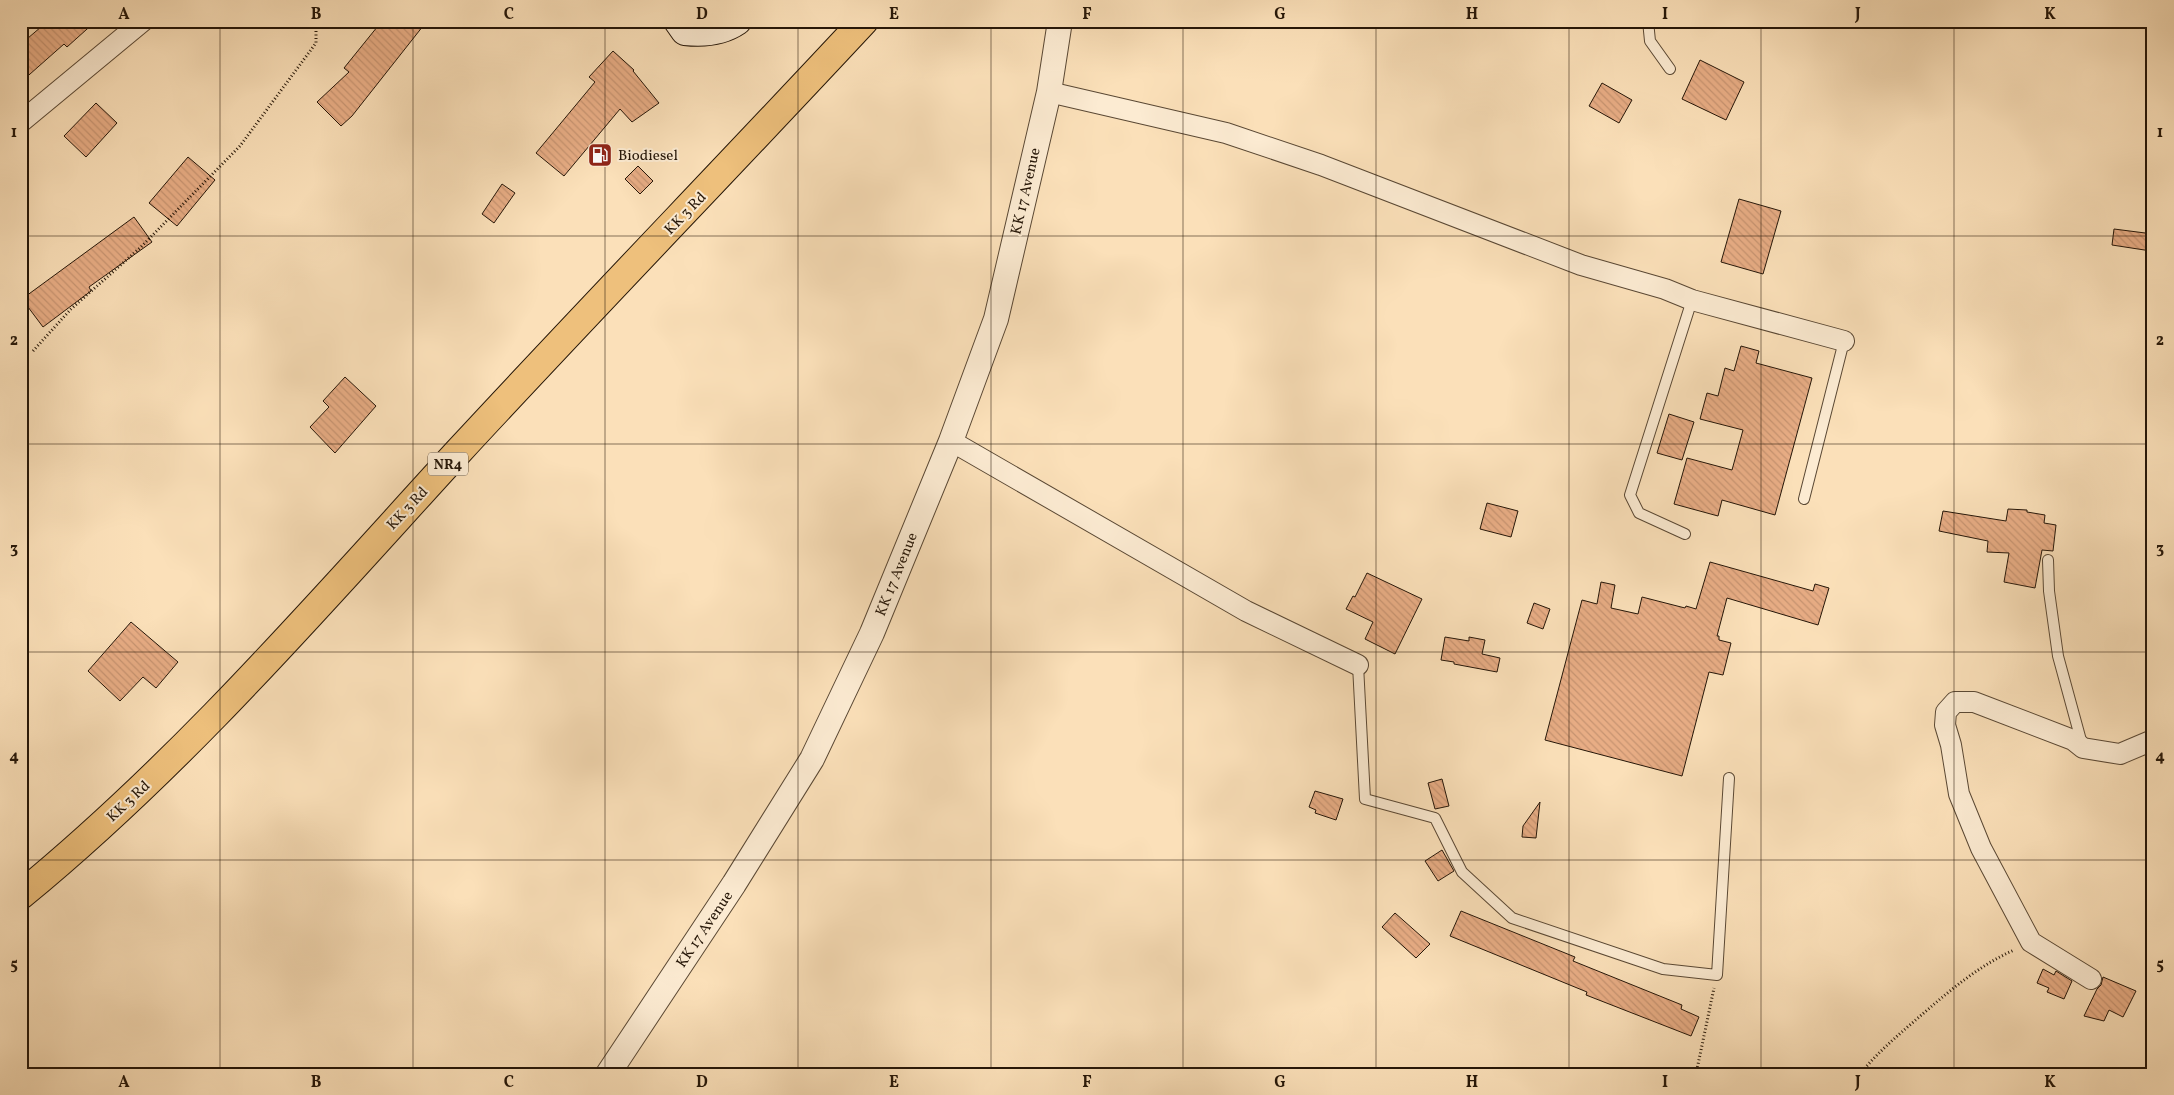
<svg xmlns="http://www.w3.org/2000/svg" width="2174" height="1095" font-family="Vollkorn,serif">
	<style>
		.building { fill: url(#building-back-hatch); stroke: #251608 }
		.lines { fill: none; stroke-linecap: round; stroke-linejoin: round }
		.service-casing { stroke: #5a4834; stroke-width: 12 }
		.minor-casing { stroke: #5a4834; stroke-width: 22 }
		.tertiary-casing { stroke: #5a4834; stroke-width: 26 }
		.secondary-casing { stroke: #251608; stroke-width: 30 }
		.trunk-casing { stroke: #251608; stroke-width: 30 }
		.path { stroke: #251608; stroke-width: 3; stroke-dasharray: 1 2.5; stroke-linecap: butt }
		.service { stroke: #fcebd2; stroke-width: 10 }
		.minor { stroke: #fcebd2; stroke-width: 20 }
		.tertiary { stroke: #fcebd2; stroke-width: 24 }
		.secondary { stroke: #fcebd2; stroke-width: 28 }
		.trunk { stroke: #eec07c; stroke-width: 28 }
		.grid { fill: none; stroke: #251608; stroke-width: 1; stroke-opacity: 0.55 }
		.labels { text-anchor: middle; stroke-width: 4; stroke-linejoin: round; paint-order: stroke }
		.shield { fill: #fcebd2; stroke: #665645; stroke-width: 1 }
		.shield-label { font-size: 14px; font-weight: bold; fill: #251608 }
		.poi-label { font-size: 15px; fill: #251608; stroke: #fcebd2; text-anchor: start }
		.street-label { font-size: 15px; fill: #251608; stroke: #fcebd2 }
		.neatline { fill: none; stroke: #251608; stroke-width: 2 }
		.grid-label { font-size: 16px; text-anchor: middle; font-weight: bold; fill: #251608 }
	</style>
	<defs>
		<pattern id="building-back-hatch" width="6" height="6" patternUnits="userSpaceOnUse" patternTransform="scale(1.25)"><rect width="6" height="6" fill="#e8ad85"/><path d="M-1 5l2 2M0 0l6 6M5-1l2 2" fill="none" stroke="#c79471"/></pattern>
	</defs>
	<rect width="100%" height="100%" fill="#fbe0b9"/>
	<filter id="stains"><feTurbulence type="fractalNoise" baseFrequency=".004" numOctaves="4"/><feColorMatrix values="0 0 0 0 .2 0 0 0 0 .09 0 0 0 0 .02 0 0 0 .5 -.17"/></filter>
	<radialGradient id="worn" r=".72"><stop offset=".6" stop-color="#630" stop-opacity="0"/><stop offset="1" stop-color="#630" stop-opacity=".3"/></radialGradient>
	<!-- building -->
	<path class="building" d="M48,21H96L67,47L64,44L21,82V44Z
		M382,21H427L352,116L341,126L317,102L349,72L344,68Z
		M613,51L634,70L633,71L659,103L632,122L620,109L564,176L536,153L595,82L589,77Z
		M1700,60L1744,82L1726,120L1682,99Z
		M1602,83L1632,100L1619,123L1589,106Z
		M96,103L117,123L86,157L64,136Z
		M188,157L215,180L177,226L149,203Z
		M638,166L653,181L640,194L625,179Z
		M502,184L515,193L494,223L482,214Z
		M1739,199L1781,211L1763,274L1721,262Z
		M134,217L152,242L89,287L91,291L43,327L22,299Z
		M2114,229L2153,234L2151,251L2112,245Z
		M1741,346L1759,351L1756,363L1812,378L1775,515L1722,500L1718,516L1674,504L1687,458L1732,470L1743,430L1700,419L1707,393L1718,396L1725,368L1734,371Z
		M345,377L376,406L335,453L310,427L329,407L323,401Z
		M1669,414L1694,422L1682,460L1657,453Z
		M1487,503L1518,511L1511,537L1480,529Z
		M2008,509L2027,510V512L2045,515L2044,523L2056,525L2053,551L2042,550L2035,588L2004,582L2009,553L1987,552L1988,541L1939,531L1943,511L2006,521Z
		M1710,562L1813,591L1815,584L1829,588L1818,625L1727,598L1717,636H1719V640L1731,643L1723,675L1709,672L1682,776L1545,740L1582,600L1597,604L1601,582L1615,585L1611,608L1638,614L1642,597L1685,608L1686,606L1696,609Z
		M1367,573L1422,599L1395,654L1365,639L1373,622L1346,609L1353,596L1355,597Z
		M1534,603L1550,609L1543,629L1527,623Z
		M131,622L178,662L156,688L143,677L120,701L88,671Z
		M1445,637L1469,641V637L1485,640L1482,654L1500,658L1497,672L1454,664V662L1441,660Z
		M1442,779L1449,806L1435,809L1428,783Z
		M1315,791L1343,799L1336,820L1315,813L1316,810L1309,807Z
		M1540,802L1536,838L1522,837L1523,826Z
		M1442,850L1454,871L1438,881L1425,861Z
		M1461,911L1575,957L1573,961L1682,1005L1681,1009L1699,1017L1691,1036L1586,995L1587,992L1450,936Z
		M1395,913L1430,944L1416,958L1382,927Z
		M2043,969L2054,975L2056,971L2072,981L2064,999L2047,992L2049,988L2037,983Z
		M2103,977L2136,991L2123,1017L2109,1010L2104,1021L2084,1016L2097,989L2101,985Z"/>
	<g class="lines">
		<defs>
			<path id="service" d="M1648,21L1650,41L1670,69
				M1804,499L1844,341
				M1685,534L1639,513L1630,495L1692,300
				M2048,560L2049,591L2058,656L2082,744
				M1358,665L1365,799L1435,818L1462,872L1512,918L1663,969L1717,975L1729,778"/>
			<path id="minor" d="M1049,92L1226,133L1321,165L1581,265L1665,289L1692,300L1844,341
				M21,122L143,21
				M951,441L1246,611L1358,665
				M2091,979L2031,942L1981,848L1959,794L1951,745L1945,725L1946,712L1955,702H1974L2073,740L2083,748L2120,754L2153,740"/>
			<path id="tertiary" d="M608,1074L734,884L812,759L872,633L951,441L996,319L1049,92L1060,21"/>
			<path id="secondary" d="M678,21L685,31C703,33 721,32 737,21"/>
			<path id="trunk" d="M21,895C182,763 318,605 458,452C592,307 729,166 864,21"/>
		</defs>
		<!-- service casing -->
		<use href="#service" class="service-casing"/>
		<!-- minor casing -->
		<use href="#minor" class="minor-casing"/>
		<!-- tertiary casing -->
		<use href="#tertiary" class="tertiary-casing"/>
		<!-- secondary casing -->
		<use href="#secondary" class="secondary-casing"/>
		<!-- trunk casing -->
		<use href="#trunk" class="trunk-casing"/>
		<!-- path -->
		<path class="path" d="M33,351L71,309L141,247L240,146L316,43V21
			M1696,1074L1714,988
			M1860,1074C1877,1053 1897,1036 1918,1018C1948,992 1978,966 2014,950"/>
		<!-- service -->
		<use href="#service" class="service"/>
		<!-- minor -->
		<use href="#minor" class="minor"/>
		<!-- tertiary -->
		<use href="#tertiary" class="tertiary"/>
		<!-- secondary -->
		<use href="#secondary" class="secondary"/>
		<!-- trunk -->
		<use href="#trunk" class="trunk"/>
	</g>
	<!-- grid -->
	<path class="grid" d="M220,21V1074M413,21V1074M605,21V1074M798,21V1074M991,21V1074M1183,21V1074M1376,21V1074M1569,21V1074M1761,21V1074M1954,21V1074M21,236H2153M21,444H2153M21,652H2153M21,860H2153"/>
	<!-- icons -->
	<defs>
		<symbol id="fuel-square" viewBox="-11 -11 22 22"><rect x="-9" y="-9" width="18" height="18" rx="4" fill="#8f2418" stroke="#fcebd2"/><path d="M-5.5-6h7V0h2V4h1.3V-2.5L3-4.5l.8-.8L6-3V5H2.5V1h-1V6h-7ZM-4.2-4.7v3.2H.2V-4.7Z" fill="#fff"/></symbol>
	</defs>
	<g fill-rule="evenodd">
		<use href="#fuel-square" x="586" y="141" width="28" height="28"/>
	</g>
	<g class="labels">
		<!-- shield labels -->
		<rect class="shield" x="428" y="452.5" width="40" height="23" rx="4"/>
		<g class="shield-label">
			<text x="448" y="469">NR4</text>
		</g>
		<!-- poi labels -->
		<g class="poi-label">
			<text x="618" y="160">Biodiesel</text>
		</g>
		<!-- street labels -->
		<g class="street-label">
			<text transform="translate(1025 191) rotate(-77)" y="5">KK 17 Avenue</text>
			<text transform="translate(685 213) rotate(-46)" y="5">KK 3 Rd</text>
			<text transform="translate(407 508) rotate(-47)" y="5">KK 3 Rd</text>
			<text transform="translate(896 574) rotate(-68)" y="5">KK 17 Avenue</text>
			<text transform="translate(128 801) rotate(-43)" y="5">KK 3 Rd</text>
			<text transform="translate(704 929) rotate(-56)" y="5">KK 17 Avenue</text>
		</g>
	</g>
	<!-- margin -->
	<rect width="2174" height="1095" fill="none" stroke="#fbe0b9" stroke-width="55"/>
	<rect x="28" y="28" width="2118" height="1040" class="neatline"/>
	<g class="grid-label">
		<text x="124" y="19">A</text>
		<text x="316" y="19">B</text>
		<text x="509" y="19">C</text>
		<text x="702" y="19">D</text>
		<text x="894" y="19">E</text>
		<text x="1087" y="19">F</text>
		<text x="1280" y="19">G</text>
		<text x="1472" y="19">H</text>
		<text x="1665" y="19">I</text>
		<text x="1858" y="19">J</text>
		<text x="2050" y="19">K</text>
		<text x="14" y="137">1</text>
		<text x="2160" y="137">1</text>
		<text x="14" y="345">2</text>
		<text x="2160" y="345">2</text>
		<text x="14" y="553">3</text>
		<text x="2160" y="553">3</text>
		<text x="14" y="761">4</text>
		<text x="2160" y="761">4</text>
		<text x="14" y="969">5</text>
		<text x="2160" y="969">5</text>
		<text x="124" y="1087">A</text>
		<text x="316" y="1087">B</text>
		<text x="509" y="1087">C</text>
		<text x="702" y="1087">D</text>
		<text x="894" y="1087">E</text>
		<text x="1087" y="1087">F</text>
		<text x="1280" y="1087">G</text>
		<text x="1472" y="1087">H</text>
		<text x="1665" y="1087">I</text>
		<text x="1858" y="1087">J</text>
		<text x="2050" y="1087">K</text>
	</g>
	<rect width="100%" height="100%" filter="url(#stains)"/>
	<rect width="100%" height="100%" fill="url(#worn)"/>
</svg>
